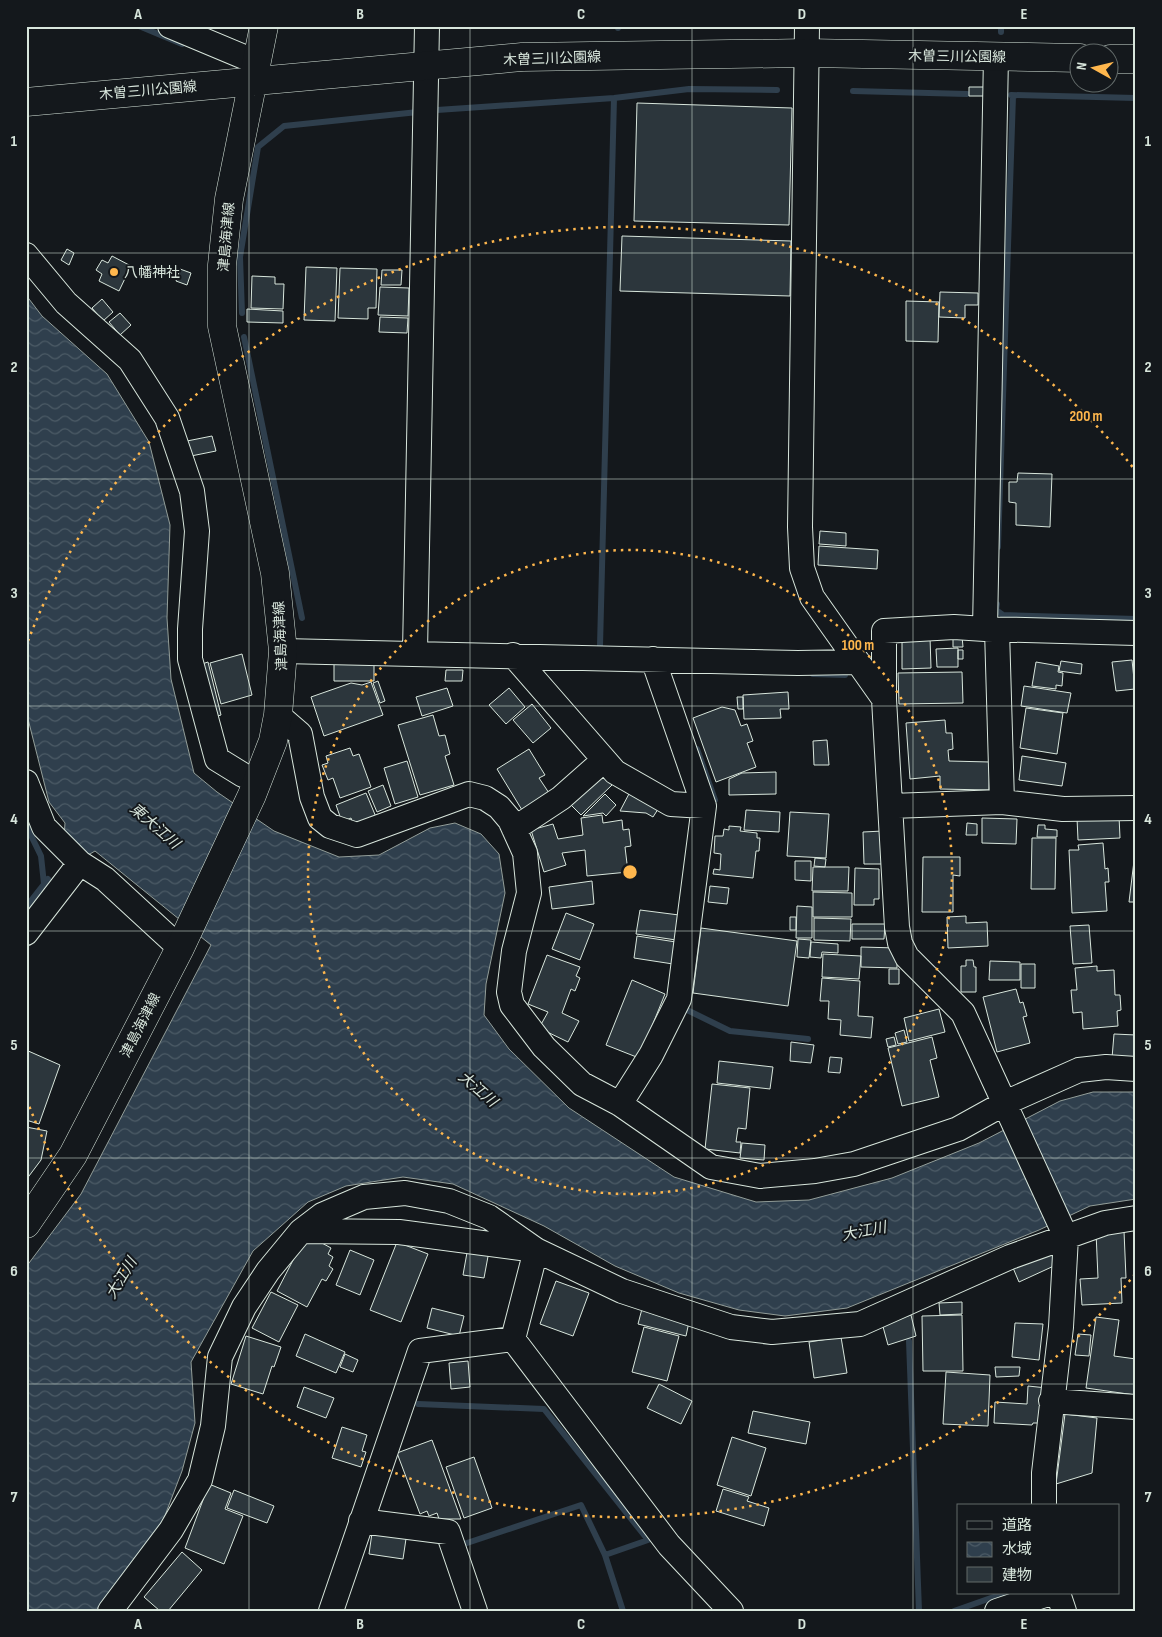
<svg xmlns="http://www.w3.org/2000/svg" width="1162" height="1637" font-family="'Sofia Sans Condensed','Noto Sans JP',sans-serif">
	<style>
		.water { fill: url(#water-waves); stroke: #939e99 }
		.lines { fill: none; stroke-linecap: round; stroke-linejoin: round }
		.stream { stroke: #2f3f4d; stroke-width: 6 }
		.building { fill: #2c363c; stroke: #d8e6dc }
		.minor-casing { stroke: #d8e6dc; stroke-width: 26 }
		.major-casing { stroke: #d8e6dc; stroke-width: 29 }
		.minor { stroke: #14181c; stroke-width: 24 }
		.major { stroke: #14181c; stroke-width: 28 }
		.grid { fill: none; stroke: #d8e6dc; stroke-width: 1; stroke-opacity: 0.55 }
		.ring { fill: none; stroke: #ffb74d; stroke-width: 2.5; stroke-dasharray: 2.5 5 }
		.poi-dot { fill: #ffb74d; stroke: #14181c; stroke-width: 2 }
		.labels { text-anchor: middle; stroke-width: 4; stroke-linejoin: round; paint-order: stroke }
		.street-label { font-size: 14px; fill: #d8e6dc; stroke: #14181c }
		.poi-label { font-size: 14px; fill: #d8e6dc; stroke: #14181c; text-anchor: start }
		.water-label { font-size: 15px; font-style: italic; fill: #d8e6dc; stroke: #14181c }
		.centre { fill: #ffb74d; stroke: #14181c; stroke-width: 2.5 }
		.ring-label { font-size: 15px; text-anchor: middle; font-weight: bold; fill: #ffb74d; stroke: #14181c; stroke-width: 4; stroke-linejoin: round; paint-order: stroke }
		.neatline { fill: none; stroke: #d8e6dc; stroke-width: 2 }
		.grid-label { font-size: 16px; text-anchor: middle; font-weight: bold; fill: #d8e6dc }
	</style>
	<defs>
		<pattern id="water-waves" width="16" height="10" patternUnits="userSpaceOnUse" patternTransform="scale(1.25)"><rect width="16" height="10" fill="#2f3f4d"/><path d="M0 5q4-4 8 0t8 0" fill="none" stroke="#4c5b66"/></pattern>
	</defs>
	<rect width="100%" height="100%" fill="#14181c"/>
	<!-- water -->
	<path class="water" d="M26,295L42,316L107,374L149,442L170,525L167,618L171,679L194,773L217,792L274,831L339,857L379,855L430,828L455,823L481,834L499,854L505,893L486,984L484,1015L509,1049L569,1108L674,1177L756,1202L809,1200L892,1178L979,1143L1060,1101L1093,1092H1136V1199L1090,1206L1039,1230L847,1308L785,1316L739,1310L679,1293L615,1266L544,1226L453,1184L403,1177L346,1186L308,1202L253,1251L191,1362L195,1423L182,1471L164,1518L137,1562L97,1611H26V1267L81,1194L211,945L95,851L83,858L64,838L65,823L49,802L26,711Z"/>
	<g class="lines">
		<!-- stream -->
		<path class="stream" d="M139,26L182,44
			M618,28V26
			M1001,32V26
			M853,91L967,94
			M1011,95L1136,98
			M437,110L614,98L689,89L777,90
			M242,313L240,257L258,147L284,126L418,112
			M244,337L302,618
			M998,547L1013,96
			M997,604L996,610L1003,615L1136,619
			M600,646L614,98
			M813,674L845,675
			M697,749L715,800
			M26,825L41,856L44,884
			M26,907L48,879
			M687,1004L685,1009L730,1031L808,1039
			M909,1341L919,1611
			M418,1404L544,1409L648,1540L605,1555
			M464,1544L581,1505L605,1555L623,1611
			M954,1611L1005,1593"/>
	</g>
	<!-- building -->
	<path class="building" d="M969,87H986V96H969Z
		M637,103L792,108L789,225L634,221Z
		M622,236L791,241L790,296L620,291Z
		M67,249L74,253L69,265L61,260Z
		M112,256L131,266L119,291L99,281L102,274L96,270L102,260L108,263Z
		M306,267L337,268L335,321L304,320Z
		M340,268L377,269L376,308H368V319L338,318Z
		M180,269L191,273L187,285L176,281Z
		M382,270H402L401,285H381Z
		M252,276L275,277V284H284L283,309L251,308Z
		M380,287L409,288L408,316L378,315Z
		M940,292L978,293V305H965V318L939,317Z
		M102,299L113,312L103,321L92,308Z
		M906,301L939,302L938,342L906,341Z
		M247,309L283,311V323L247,322Z
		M120,313L131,325L120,335L109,322Z
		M380,317L408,318L407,333L379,332Z
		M212,436L216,451L191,456L187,441Z
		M1018,473L1052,474L1050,527L1016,525V503L1009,502V482H1017Z
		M820,531L846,533V546L819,544Z
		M819,546L878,550L877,569L818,565Z
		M953,636H962L963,647H953Z
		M930,637L931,668L902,669V638Z
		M958,648V667H937L936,649Z
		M958,650H963V659H958Z
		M242,654L252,695L221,704L210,663Z
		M334,660H374V681H334Z
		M1132,660L1135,689L1116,691L1112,662Z
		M1061,661L1082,664L1081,674L1059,671Z
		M208,662L221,715L212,718L199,665Z
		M1036,662L1059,666L1058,672L1063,673L1062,686L1056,685V689L1032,686Z
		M446,670H463L462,681H445Z
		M962,672L963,703L899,704L898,673Z
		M378,681L385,701L380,703L373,683Z
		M371,682L383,715L324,736L311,697L351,683L362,685Z
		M1024,686L1071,693L1067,713L1021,706Z
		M447,688L453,706L422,716L416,697Z
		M509,688L525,707L506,724L489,705Z
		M788,692L789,709H780L781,718L744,719L743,695Z
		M737,697H743V709H738Z
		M532,704L551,728L533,743L513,720Z
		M722,707L735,710L741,726L747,724L753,741L747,743L756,767L716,782L693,718Z
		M1026,708L1063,713L1057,754L1020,748Z
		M433,715L439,736L445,735L450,754L445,756L454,785L420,795L398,725Z
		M945,720L946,733H952L953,749L948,750L949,761L990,762L989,790L940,789V776L910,779L906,723Z
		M827,740L829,765H814L813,741Z
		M350,748L353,756L359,754L371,787L340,798L333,778L328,780L322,765L328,763L326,756Z
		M529,749L545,775L539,778L549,793L522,810L497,769Z
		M1022,756L1066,763L1062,786L1019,780Z
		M407,761L418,797L395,804L384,768Z
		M598,771L612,785L581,815L567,801Z
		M776,772V794L729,795V779L742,773Z
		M383,785L391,806L377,812L368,791Z
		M631,790L660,806L653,817L646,813L620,811Z
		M366,793L376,817L354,826L351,818L342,822L336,805Z
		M605,794L616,805L606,816L603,813L583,816Z
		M746,810L780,812L779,832L744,830Z
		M790,812L829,814L826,858L787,856Z
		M602,815L603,823L622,820L623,830L629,829L631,846L625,847L628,872L587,876L585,850L562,853L566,865L544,872L531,830L553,824L558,839L583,835L581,818Z
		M1119,816L1120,838L1078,840L1077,818Z
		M982,818L1017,819L1016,844L982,843Z
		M967,823L977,824V835H966Z
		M1038,825H1045V829L1057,830V837H1037Z
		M729,826L741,827L740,831L757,833V838H760L759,851H756L753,878L713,874L714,869L720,870L721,854L714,853L715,836H723L724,829L729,830Z
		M883,831L884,864H864L863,832Z
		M1032,838H1056L1055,889H1031Z
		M1103,843L1105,869L1108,868L1109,882H1105L1107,911L1072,913L1069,850H1079L1078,845Z
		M923,857H960V876L953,875V912H922Z
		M815,858L826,859L825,867L814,866Z
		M795,861H811V881L795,880Z
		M1134,861H1136V902H1129Z
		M813,867H849L848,891H812Z
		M855,868L879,869V899H874V905H854Z
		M592,881L594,904L552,909L549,887Z
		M710,886L729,888L727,904L708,902Z
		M813,892L852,893V917H813Z
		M797,906L812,907V938H796Z
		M640,910L679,915L676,940L636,934Z
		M566,913L594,924L580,960L552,949Z
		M966,916V923L987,922L988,946L948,948L947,917Z
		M790,917H796V930H790Z
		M814,918L851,919L850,941L814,940Z
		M852,924H885L884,939H852Z
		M1089,925L1092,963L1073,964L1070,926Z
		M701,928L797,941L788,1006L693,993Z
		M637,936L676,942L673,964L634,958Z
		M798,939L811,940L809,958L797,957Z
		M811,942L838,944V953L822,952L821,958L810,957Z
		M861,947L897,948V968L861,967Z
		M823,954L861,956L859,979L822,977Z
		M547,955L580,967L576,976L580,978L575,991L571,989L562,1013L579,1021L568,1042L539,1028L548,1012L528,1004Z
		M966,960H973L974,967H976V992H961V966H966Z
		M990,961L1020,962V980H989Z
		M1021,964H1035V988H1021Z
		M1097,966V971L1114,970L1115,995H1120L1121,1010L1117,1011L1118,1026L1083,1029L1082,1012L1073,1013L1071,990H1077L1075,968Z
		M889,969H899V984H889Z
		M822,978L860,981L858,1016L873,1017L871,1038L840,1035L841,1020L828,1019L829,1001H820Z
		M632,980L665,994L639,1058L606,1045Z
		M1016,989L1020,1003L1023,1002L1027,1016L1023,1017L1030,1043L997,1052L983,997Z
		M939,1009L945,1032L909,1041L904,1018Z
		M904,1030L907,1042L898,1044L895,1033Z
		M1114,1034L1136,1035V1059L1112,1058Z
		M894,1037L896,1045L888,1047L886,1039Z
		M932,1037L937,1058L930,1060L939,1097L902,1106L888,1048Z
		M791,1042L814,1045L811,1063L790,1061Z
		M26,1050L60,1065L39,1124L26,1120Z
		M830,1057L842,1058L840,1073L828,1072Z
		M719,1061L773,1067L770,1089L717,1083Z
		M712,1084L750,1088L746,1129L738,1128L736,1142H741L740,1153L705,1149Z
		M26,1127L47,1131L41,1160L26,1180Z
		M742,1143L765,1145L764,1160L740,1158Z
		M1124,1231L1126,1278H1121L1122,1303L1082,1305L1080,1279L1098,1278L1096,1232Z
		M311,1237L331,1248L328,1254L333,1257L329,1266L333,1269L326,1281L322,1279L307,1307L277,1291L303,1241L308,1243Z
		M397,1242L428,1254L401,1322L370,1310Z
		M1048,1246L1056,1265L1019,1282L1011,1263Z
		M468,1247L489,1251L484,1278L463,1275Z
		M350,1250L374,1260L360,1295L336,1285Z
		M556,1281L589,1293L573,1336L540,1324Z
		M271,1292L298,1305L279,1342L252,1328Z
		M962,1302V1314L940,1315L939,1303Z
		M643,1305L690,1317L686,1336L638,1324Z
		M432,1308L464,1316L459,1336L427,1328Z
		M911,1315L916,1336L888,1345L882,1323Z
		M962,1315L963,1371H923L922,1316Z
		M1096,1317L1119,1320L1114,1356L1136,1359L1135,1395L1086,1388Z
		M1015,1323L1043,1324L1039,1360L1012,1357Z
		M644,1327L679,1336L667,1381L632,1372Z
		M305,1334L345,1352L336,1373L296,1356Z
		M1078,1334L1091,1335L1089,1356L1075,1355Z
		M246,1336L281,1347L274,1367L272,1366L263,1394L231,1384Z
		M841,1337L847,1373L814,1378L809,1342Z
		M345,1354L358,1360L353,1372L340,1367Z
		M468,1361L470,1387L451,1389L449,1363Z
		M995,1367H1020L1019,1376L996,1377Z
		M946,1372L990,1375L988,1426L943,1424Z
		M659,1384L692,1401L681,1424L647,1408Z
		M1028,1386L1047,1388L1045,1423H1033L1032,1425L994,1423L995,1402L1027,1404Z
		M304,1387L334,1398L326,1418L297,1407Z
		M753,1411L810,1422L806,1444L748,1433Z
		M1065,1414L1097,1418L1092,1473L1056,1484Z
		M342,1427L367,1435L362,1451L366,1452L361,1467L332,1458Z
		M732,1437L766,1448L751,1496L717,1485Z
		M432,1440L461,1519H439L437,1513L429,1516L427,1511L420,1514L397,1453Z
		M474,1457L492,1508L464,1518L446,1467Z
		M209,1484L231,1493L225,1509L243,1516L224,1564L185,1548Z
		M723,1489L749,1497L747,1501L769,1508L764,1526L716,1511Z
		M234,1490L274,1506L267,1523L227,1508Z
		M373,1526L407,1532L403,1559L369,1554Z
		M182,1552L202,1570L168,1611H160L144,1597Z"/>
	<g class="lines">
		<defs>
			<path id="minor" d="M170,26L256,62
				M807,26L800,527L802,568L812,597L884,699L897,927L900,943L907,957L963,1013L1066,1237L1061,1327L1044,1473V1506
				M26,255L66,303L130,360L167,418L192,491L197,531L190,629V659L217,759L243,775
				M985,629L1136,633
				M997,630L1002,802
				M283,651L798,663L858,662
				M415,652L427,26
				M513,655L615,772L671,804L704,806
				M884,699V631L954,627L985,629L996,56
				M278,715L300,734L312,797L320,818L330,826L357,835L469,794L485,798L499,807L510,820L525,853L529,893L514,951L509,992L512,1005L544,1047L582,1084L620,1104L711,1167L760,1176L815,1171L854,1164L958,1129L1005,1103L1079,1070L1106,1067L1136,1069
				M26,782L44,827L80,863L26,933
				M891,806L1002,802L1063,809L1136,808
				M514,829L561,798L604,760
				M80,863L105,879L180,948
				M620,1104L651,1055L679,999L704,806L653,659
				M301,1231L322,1215L364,1197L405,1193L449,1201L489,1217L536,1250L622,1291L731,1327L772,1332L860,1324L1010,1257L1105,1223L1136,1218
				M513,1339L669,1545L731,1611
				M1051,1401L1136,1407
				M361,1521L448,1532L475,1611
				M1058,1593L1064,1611
				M110,1611L171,1530L200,1480L213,1426L220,1357L244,1307L268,1271L301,1231L399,1232L536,1250L513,1339
				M331,1611L420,1351L513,1339
				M997,1611L1051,1593"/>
			<path id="major" d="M1110,59H1136
				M26,102L522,57L807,53L1080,58
				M26,1224L73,1155L180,948L252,795L273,741L278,715L283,651L275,573L222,326V265L229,199L264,26"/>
		</defs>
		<!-- minor casing -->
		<use href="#minor" class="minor-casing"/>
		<!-- major casing -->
		<use href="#major" class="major-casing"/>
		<!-- minor -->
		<use href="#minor" class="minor"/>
		<!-- major -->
		<use href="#major" class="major"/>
	</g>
	<!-- grid -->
	<path class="grid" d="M249,26V1611M470,26V1611M692,26V1611M913,26V1611M26,253H1136M26,479H1136M26,706H1136M26,931H1136M26,1158H1136M26,1384H1136"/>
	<!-- distance rings -->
	<g class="ring">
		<circle cx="630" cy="872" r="322"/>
		<path d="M1135 1274A645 645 0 0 1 28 1103M28 641A645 645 0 0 1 1135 470"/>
	</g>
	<!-- markers -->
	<circle class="poi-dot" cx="114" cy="272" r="5"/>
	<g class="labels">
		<!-- street labels -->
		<g class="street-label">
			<text transform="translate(957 56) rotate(1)" y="5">木曽三川公園線</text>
			<text transform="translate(552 58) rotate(-2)" y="5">木曽三川公園線</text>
			<text transform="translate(148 90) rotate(-5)" y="5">木曽三川公園線</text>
			<text transform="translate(226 237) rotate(-85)" y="5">津島海津線</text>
			<text transform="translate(280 636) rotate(-93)" y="5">津島海津線</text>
			<text transform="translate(140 1025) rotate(-63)" y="5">津島海津線</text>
		</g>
		<!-- poi labels -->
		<g class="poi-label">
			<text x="124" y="277">八幡神社</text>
		</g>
		<!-- water labels -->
		<g class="water-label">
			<text transform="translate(155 826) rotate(41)" y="5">東大江川</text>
			<text transform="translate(478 1089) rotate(40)" y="5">大江川</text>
			<text transform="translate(864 1231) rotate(-11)" y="5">大江川</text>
			<text transform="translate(121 1278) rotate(-59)" y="5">大江川</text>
		</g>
	</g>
	<circle cx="630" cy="872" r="8" class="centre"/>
	<g class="ring-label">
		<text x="1086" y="421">200 m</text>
		<text x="858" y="650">100 m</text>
	</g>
	<!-- border -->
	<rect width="1162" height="1637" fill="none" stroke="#14181c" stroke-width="55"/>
	<!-- legend -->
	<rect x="957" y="1504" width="162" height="90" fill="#14181c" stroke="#626a69"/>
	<rect x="967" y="1521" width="25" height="8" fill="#14181c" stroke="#626a69"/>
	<text x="1002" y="1530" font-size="15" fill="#d8e6dc">道路</text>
	<rect x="967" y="1542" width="25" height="15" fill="url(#water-waves)" stroke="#626a69"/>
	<text x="1002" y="1554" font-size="15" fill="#d8e6dc">水域</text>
	<rect x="967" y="1567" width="25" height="15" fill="#2c363c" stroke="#626a69"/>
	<text x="1002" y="1580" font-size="15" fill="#d8e6dc">建物</text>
	<!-- north arrow -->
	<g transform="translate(1094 68) rotate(278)"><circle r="24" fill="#14181c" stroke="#626a69"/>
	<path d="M0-4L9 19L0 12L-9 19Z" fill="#ffb74d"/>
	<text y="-8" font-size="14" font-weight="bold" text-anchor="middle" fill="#d8e6dc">N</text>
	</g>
	<rect x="28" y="28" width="1106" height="1582" class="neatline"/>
	<g class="grid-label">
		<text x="138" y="19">A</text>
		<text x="360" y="19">B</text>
		<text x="581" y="19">C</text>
		<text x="802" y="19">D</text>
		<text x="1024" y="19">E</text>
		<text x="14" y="146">1</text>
		<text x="1148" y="146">1</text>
		<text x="14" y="372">2</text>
		<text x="1148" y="372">2</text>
		<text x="14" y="598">3</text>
		<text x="1148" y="598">3</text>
		<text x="14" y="824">4</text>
		<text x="1148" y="824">4</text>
		<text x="14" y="1050">5</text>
		<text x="1148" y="1050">5</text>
		<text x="14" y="1276">6</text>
		<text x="1148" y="1276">6</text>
		<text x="14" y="1502">7</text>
		<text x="1148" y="1502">7</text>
		<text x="138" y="1629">A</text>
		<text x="360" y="1629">B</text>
		<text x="581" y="1629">C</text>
		<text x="802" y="1629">D</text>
		<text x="1024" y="1629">E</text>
	</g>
</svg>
